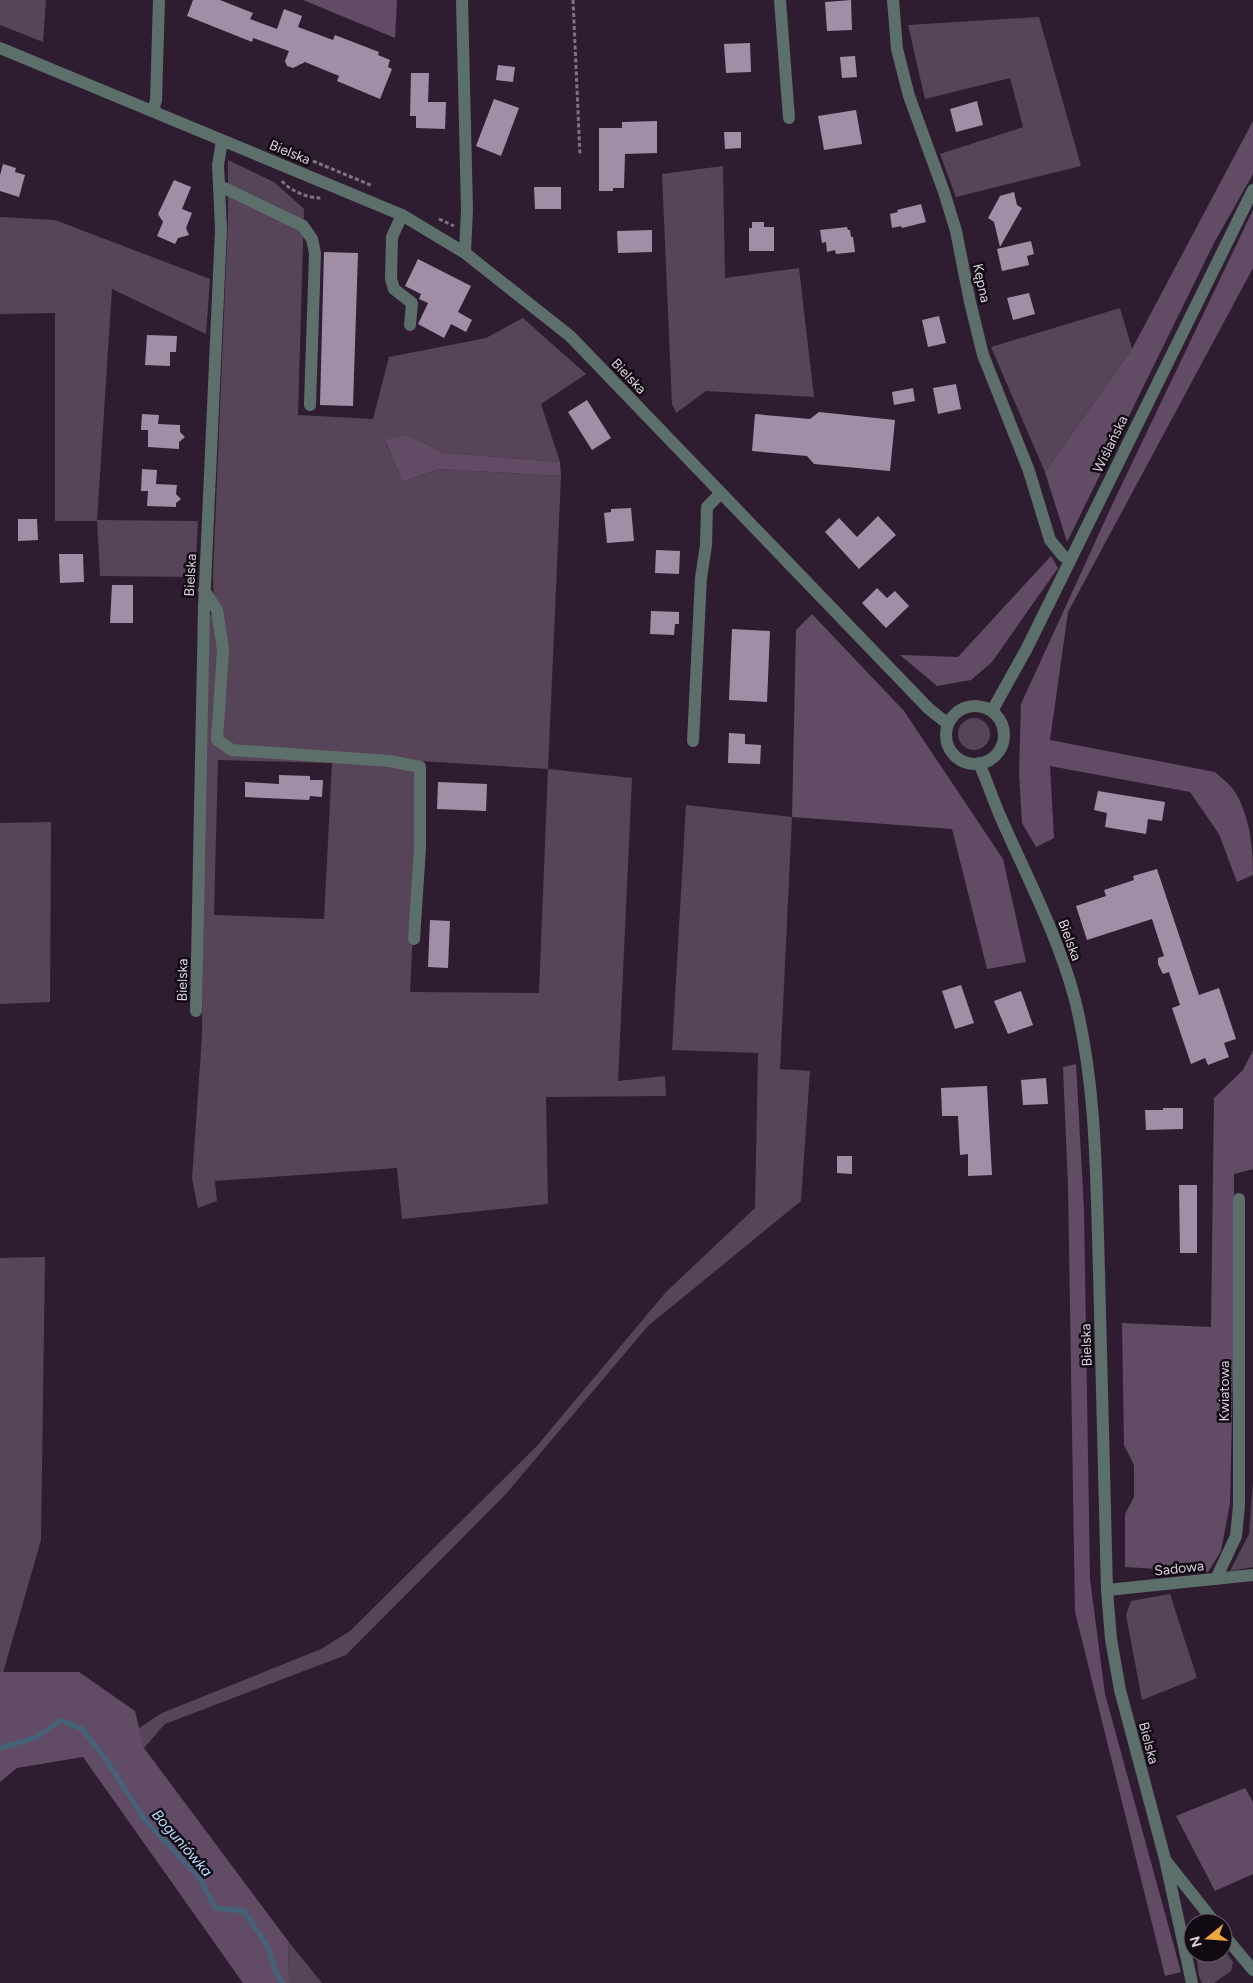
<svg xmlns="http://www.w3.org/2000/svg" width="1253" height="1983" font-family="Figtree,sans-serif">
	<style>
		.green { fill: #564459; fill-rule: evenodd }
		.forest { fill: #624c65 }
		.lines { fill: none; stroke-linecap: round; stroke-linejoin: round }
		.stream { stroke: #456378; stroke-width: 5 }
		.building { fill: #a28da6 }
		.path { stroke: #807183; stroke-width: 3; stroke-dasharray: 4 2.5; stroke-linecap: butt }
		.minor { stroke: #5d6f6b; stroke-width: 12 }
		.labels { text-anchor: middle; stroke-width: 5; stroke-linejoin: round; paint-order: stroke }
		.street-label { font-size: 14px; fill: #dcd0de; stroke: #120a13 }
		.water-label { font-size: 15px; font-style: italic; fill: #b2dffe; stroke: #120a13 }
	</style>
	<rect width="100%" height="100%" fill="#2e1d31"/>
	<!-- green -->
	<path class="green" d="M0,0H46L43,42L0,25Z
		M1039,17L1081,166L956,197L940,154L1023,127L1010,78L925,99L908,25Z
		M228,160L274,182L304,209L298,415L373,419L389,357L486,338L523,318L586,374L541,404L560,462L444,453L407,435L385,441L402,482L439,469L561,476L548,769L632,778L618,1081L665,1076L666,1096L546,1097L548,1204L402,1219L397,1168L215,1181L217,1201L198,1208L192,1179L202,1036L204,742L209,615L214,614L213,574L228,219ZM218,760L332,763L324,919L214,915ZM421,761L548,769L539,993L410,992Z
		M723,166L725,278L799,268L814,397L706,391L676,413L672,404L662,174Z
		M0,217L55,220L210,279L206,334L112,289L97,520L198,521L195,577L100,576L97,521H55V313L0,314Z
		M1120,308L1132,349L1045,472L991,347Z
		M958 734a16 16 0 1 1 32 0a16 16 0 1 1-32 0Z
		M686,805L792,817L780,1069L810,1071L801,1201L648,1326L505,1495L346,1655L165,1724L144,1748L139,1728L162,1713L321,1649L350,1631L536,1447L666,1292L755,1208L758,1053L672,1050Z
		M51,822L50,1002L0,1004V823Z
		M45,1257L41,1540L3,1673L0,1672V1258Z
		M1253,1482V1567L1230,1571L1249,1534Z
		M1170,1594L1197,1678L1142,1700L1126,1615L1131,1601Z
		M288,1941L322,1983H289Z
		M1223,1948L1233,1962L1231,1971L1214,1983H1202L1199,1976L1196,1953H1223Z"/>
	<!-- forest -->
	<path class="forest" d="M303,0H397L395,38Z
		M1253,121V174L1214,243L1067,542L1045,472L1132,349Z
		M1253,210V268L1068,612L1050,740L1215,772C1221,778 1230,784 1235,792C1250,817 1253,847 1253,875L1237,882L1219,834L1190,792L1050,766L1054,838L1036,847L1022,823L1019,773L1021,704L1113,503Z
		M407,435L444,453L560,462L561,476L439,469L402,482L385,440Z
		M1051,556L1058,568L992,662L971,680L937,686L900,655L958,657Z
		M812,614L904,711L1003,859L1026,962L987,969L952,829L792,817L796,630Z
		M1253,1050V1169L1234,1174V1328L1230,1503L1221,1551L1208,1572L1125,1567V1514L1134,1497V1465L1124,1445L1122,1323L1211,1327L1214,1098L1243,1070Z
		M1076,1064L1084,1210L1090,1579L1105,1694L1181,1972L1165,1976L1075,1612L1068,1186L1063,1067Z
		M0,1672H79L135,1711L144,1748L288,1941L289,1983H243L83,1757L17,1768L0,1782Z
		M1245,1788L1253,1802V1874L1215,1891L1176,1816Z"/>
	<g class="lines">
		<!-- stream -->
		<path class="stream" d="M0,1748L37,1737L61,1720L82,1729L105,1758L145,1820L199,1877L215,1908L244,1911L268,1947L276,1973L283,1983"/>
	</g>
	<!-- building -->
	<path class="building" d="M193,0H220L253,13L250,19L277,29L284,9L302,16L298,27L333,40L335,35L379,52L378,55L390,60L388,67L392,69L380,99L337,81L339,76L305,62L293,68L287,66L285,61L289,51L253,38L252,42L187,16Z
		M851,0L852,30L827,31L825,2Z
		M750,43L751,72L726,73L724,44Z
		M855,56L857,77L842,78L840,57Z
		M498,65L515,67L513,82L496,80Z
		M411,73H429L428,102H446L445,129L416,128V116H410Z
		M494,99L519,108L501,156L476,146Z
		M977,101L983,125L956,132L950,109Z
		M856,110L862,144L824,150L818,116Z
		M657,121V153L625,154L624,188H613V191H599V128H622V122Z
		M724,132H741V148L725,149Z
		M3,164L16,168L15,172L25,175L19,197L0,191V175Z
		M174,180L191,187L182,209L192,213L186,228L189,235L178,238L175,244L157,236L163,222L158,214Z
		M534,187H561V209H535Z
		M1014,192L1017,205L1022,208L1000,247L994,222L988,218L1000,196Z
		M921,204L926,222L902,228L901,226L892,228L890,214L898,212L897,210Z
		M752,222H764V227H774V251H749V228H752Z
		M847,227L848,230H850L851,237H853L855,252L836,254L835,250L827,252L826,242L822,243L820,230Z
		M652,230V252L618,253L617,231Z
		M1031,241L1034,254L1027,256L1029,265L1002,271L997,249Z
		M324,252L358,253L353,406L320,405Z
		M418,259L471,286L458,312L472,320L466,332L451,324L444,338L418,324L428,303L419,299L421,294L405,286Z
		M1029,293L1035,314L1013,320L1007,298Z
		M939,316L946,343L928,347L922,320Z
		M147,335L177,336L176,352H170V366L145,365Z
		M956,384L961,409L938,414L933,388Z
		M913,388L915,401L894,405L892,392Z
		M587,400L611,438L592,450L568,412Z
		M819,412L895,420L890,471L814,464L807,456L752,451L755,414L810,419Z
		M142,414L159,415L158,424L180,425V432L185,437L179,442V449L148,447V430H141Z
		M142,469L157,470L156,484L177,485L176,494L181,499L176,503V507L147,506L148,491H141Z
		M631,508L634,541L607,543L604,513L611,512V509Z
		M878,516L896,535L859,569L825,532L839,518L857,537Z
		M18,519H37L38,540L18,541Z
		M656,550L680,551L679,574L655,573Z
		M59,554H83L84,582L60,583Z
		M112,585H133V623H110Z
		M877,588L887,598L895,591L909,606L886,628L862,603Z
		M651,611L679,612V624H675L674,635L650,634Z
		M732,629L770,631L767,702L729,700Z
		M729,733L745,734V744L761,745L760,764L728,763Z
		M279,775L310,776V780H323L322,797L310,796L309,800L245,797V782L279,784Z
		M438,782L487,784L486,811L437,809Z
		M1098,791L1165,802L1162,821L1148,819L1146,834L1105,827L1107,813L1094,810Z
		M1157,869L1199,995L1219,988L1236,1039L1224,1043L1229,1057L1208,1065L1205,1058L1191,1064L1172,1008L1180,1005L1169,972L1163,974L1158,964V958L1164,956L1152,919L1087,940L1076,906L1106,896L1104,890L1134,880L1133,876Z
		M430,920L450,921L448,968L428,967Z
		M961,985L974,1023L955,1029L942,991Z
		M1021,991L1033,1025L1008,1034L994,1001Z
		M1046,1078L1048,1104L1023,1105L1021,1080Z
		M987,1086L992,1175L968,1176V1154L960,1155L958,1116H942L941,1088Z
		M1163,1108H1183V1129L1146,1130L1145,1110H1163Z
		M837,1156H852V1174L837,1173Z
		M1179,1185H1197V1253H1180Z"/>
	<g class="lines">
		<!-- path -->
		<path class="path" d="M573,0L580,156
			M301,156L373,186
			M282,181C290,191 308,198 321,198
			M439,219L454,226"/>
		<!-- minor -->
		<path class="minor" d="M462,0L467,210L465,253
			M780,0L789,118
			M893,0L897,49L909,96L944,192L956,231L970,302L983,355L1029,471L1050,540L1063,556L1070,560
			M0,48L402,215L465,253L570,336L929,709L948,724
			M153,111L156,100L159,0
			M220,186L303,226L312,239L315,253L310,405
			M402,215L392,237L391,279L394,289L412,303L410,325
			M204,590L217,610L223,650L217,740L232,750L390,761L420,767V848L414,939
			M946 735a29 29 0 1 1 58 0a29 29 0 1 1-58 0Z
			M992,711L1027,648L1253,190
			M693,741L701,578L706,545L707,507L721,493
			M979,763C987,781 993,800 1001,818C1027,877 1057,934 1074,996C1097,1085 1096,1179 1099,1271C1102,1377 1104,1484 1107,1590L1111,1639L1120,1690L1165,1859L1192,1983
			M196,1011L204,608L221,229L218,165L222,141
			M1216,1579L1236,1536L1239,1506V1199
			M1107,1590L1253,1575
			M1166,1861L1215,1923
			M1223,1934L1253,1970"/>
	</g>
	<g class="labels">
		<!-- street labels -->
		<g class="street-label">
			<text transform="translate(290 152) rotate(22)" y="5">Bielska</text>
			<text transform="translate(982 283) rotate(78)" y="5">Kępna</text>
			<text transform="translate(629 376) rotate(46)" y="5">Bielska</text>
			<text transform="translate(1110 444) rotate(-64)" y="5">Wiślańska</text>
			<text transform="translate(190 575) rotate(-87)" y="5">Bielska</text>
			<text transform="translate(1070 940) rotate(70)" y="5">Bielska</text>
			<text transform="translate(182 980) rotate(-89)" y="5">Bielska</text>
			<text transform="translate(1086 1345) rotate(-92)" y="5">Bielska</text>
			<text transform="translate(1224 1391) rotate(-90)" y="5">Kwiatowa</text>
			<text transform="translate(1179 1568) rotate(-6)" y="5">Sadowa</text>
			<text transform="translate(1149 1743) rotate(75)" y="5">Bielska</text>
		</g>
		<!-- water labels -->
		<g class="water-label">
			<text transform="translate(182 1843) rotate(49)" y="5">Boguniówka</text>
		</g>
	</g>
	<!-- north arrow -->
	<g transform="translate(1208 1938) rotate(253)"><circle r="24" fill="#120a13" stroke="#635964"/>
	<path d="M0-4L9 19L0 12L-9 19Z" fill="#eea73d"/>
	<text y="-8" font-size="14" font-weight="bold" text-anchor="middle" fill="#dcd0de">N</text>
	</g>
</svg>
